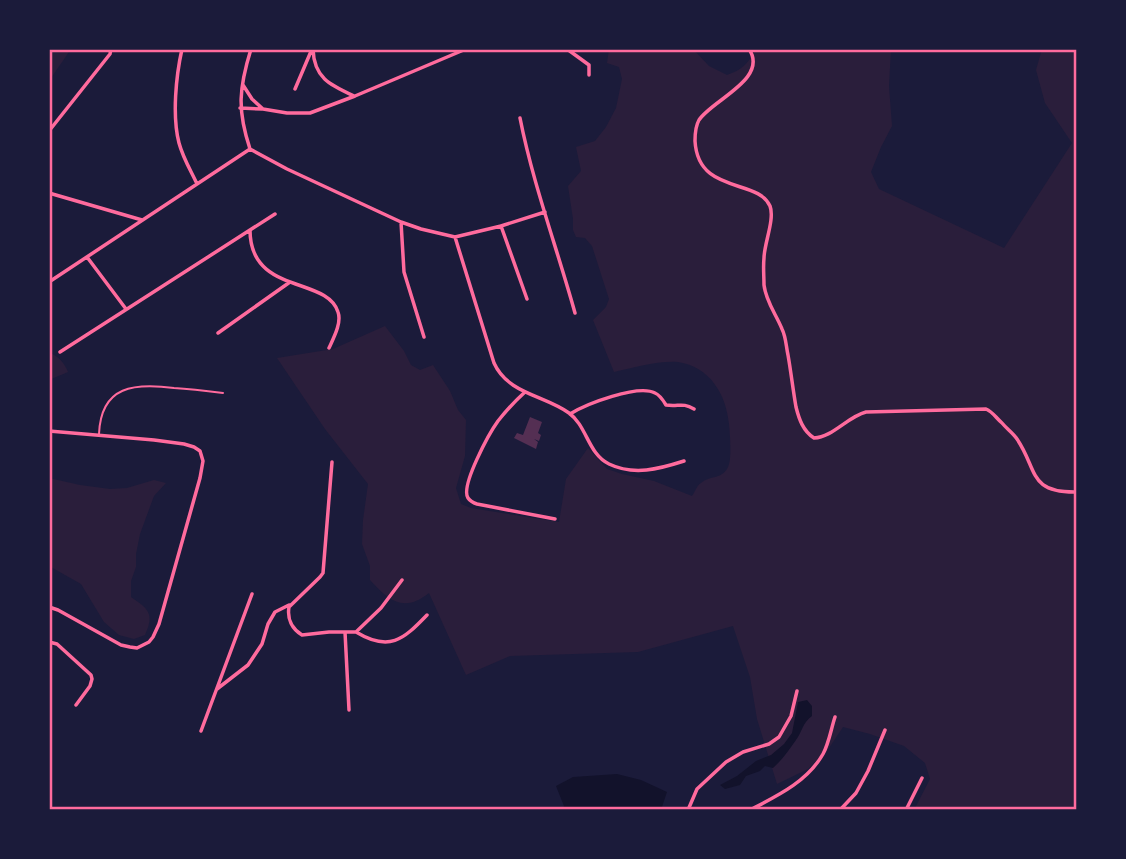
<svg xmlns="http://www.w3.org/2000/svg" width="1126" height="859" font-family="'Crimson Pro',serif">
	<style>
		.green { fill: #2a1e3b }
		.water { fill: #12122b }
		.building { fill: #542f53 }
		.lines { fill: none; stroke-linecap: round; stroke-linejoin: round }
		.service { stroke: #ff6b9d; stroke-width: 2 }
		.minor { stroke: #ff6b9d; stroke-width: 3.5 }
		.neatline { fill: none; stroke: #ff6b9d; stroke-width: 2.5 }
	</style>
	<rect width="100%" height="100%" fill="#1b1b3a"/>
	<!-- green -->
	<path class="green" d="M49,49H71L49,81Z
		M609,49H693L709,66L727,75C741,70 747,65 754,52L752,49H891L889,86L892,126L881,147L871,172L879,189L1004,248L1072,143L1045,103L1036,70L1042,49H1077V810H914L930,779L925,763L904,746L870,734L843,727L829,748L808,769L777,784L757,719L750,677L733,626L638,652L510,656L466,675L429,593C404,613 389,601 370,580V566L362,544L363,520L368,484L325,429L277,358L333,349L385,326L404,351L411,365L420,370L433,365L450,391L458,410L466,420L465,456L456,488L461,504L471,508L559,522L566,479L588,448L607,469L622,474L654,481L692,496C695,492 697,485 701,483C710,475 722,480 728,467C732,459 730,434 729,424C726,394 710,367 678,362C661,360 631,368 614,372L593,320L606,307L609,299L592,246L585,238L576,237L573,230V219L568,186L581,171L576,147L595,141L606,127L616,108L622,79L619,67L607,63Z
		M49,353C58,355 65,364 68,372L49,380Z
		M49,478L80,485L110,489L127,488L154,480L166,483L154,496L140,534L136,554V567L131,581V597C148,609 155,613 145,635L134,639L119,635L104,622L81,584L49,566Z"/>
	<!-- water -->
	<path class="water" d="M807,700L812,706V716C803,722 802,732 796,740C789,750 782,760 773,768L765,766L760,771L746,776L740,785L725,789L720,785L737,776L756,761L771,755L784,744L792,733L798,702Z
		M617,774L641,780L667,792L661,810H562L564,806L556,786L573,777Z"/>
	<!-- building -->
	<path class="building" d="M530,417L542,422L538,433L541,435L539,441L534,439L538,442L536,449L514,438L517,433L523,435Z"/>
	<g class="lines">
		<!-- service -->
		<path class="service" d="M99,434C101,385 135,383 174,388C190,389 207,391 223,393"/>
		<!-- minor -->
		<path class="minor" d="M182,49C176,76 172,116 179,143C183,158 191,171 197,184
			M251,49C239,88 237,110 250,149L287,169L401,222L421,229L455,237L501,226L545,212
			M313,49C314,78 330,85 354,96
			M567,49L589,65V75
			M749,49C769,79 712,100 699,120C695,127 695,134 695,141C698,195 758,178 770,206C775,219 764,244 764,258C763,267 764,276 764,285C766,302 776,314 782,329C786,337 786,346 788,355C791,372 793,390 796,407C799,419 803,431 814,438C833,437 847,417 866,412L986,409C993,412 996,418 1002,423C1007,429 1013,433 1017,439C1038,470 1028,493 1077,492
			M243,85L252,99L263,109L287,113H310L355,96L466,49
			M295,89L312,49
			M240,108L262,109
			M520,118C533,184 557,248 575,313
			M49,131L110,54L111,49
			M49,193L142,220
			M401,222L404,272L424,337
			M501,226L527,299
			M250,230C250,295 327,276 338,312C342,323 333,339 329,348
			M455,237L494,363C508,394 544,395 569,413C587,426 588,454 609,464C634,476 659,469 684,461
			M87,257L126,309
			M49,282L250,149
			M218,333L290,282
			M60,352L275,214
			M525,392C515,401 506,411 498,421C490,432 460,486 468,498C470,501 474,503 477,504L555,519
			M570,414C586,404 638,384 655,393C660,395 663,400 666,405C679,407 682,402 694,409
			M49,431L154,440L184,444L194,447L200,451L203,461L200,478L159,624L153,637L149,642L137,648L130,647L121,645L58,610L49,607
			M332,462L323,573L320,577L289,607C287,619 292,629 302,635L329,632H356L381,608L402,580
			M345,632L349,710
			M356,632C389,652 403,640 427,615
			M49,642L57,644L91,675L92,679L90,686L76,705
			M217,689L248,665L262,644L268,624L275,612L289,605
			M201,731L252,594
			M688,810L697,789L726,762L743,752L769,744L779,737L791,716L797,691
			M750,810C777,796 807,782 823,754C829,743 831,729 835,717
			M840,810L856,793L868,771L885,730
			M906,810L922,778"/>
	</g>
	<!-- border -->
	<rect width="1126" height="859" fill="none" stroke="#1b1b3a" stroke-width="102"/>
	<rect x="51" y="51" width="1024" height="757" class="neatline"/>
</svg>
